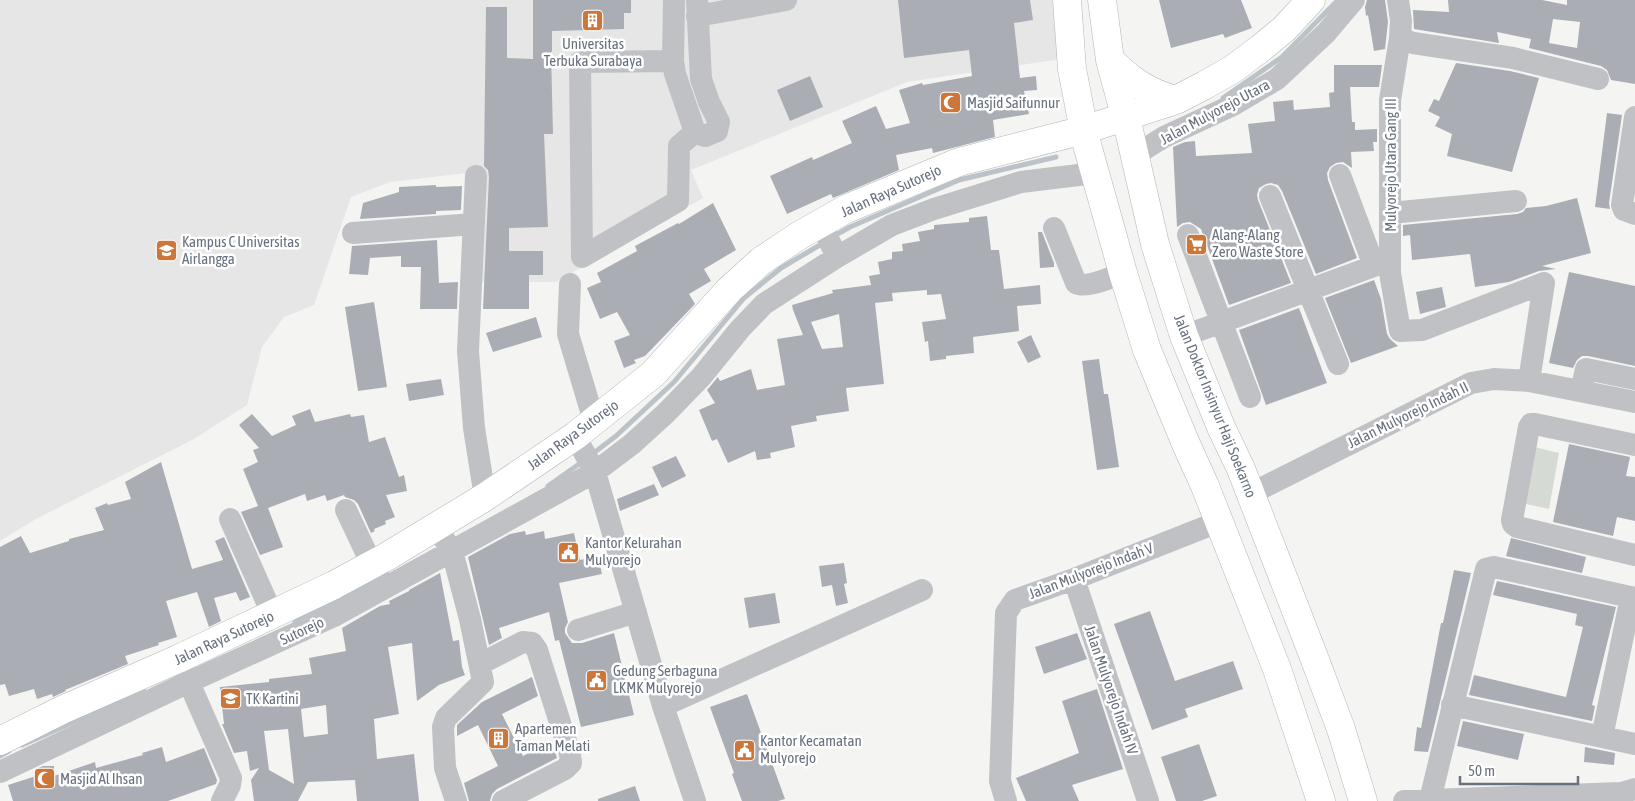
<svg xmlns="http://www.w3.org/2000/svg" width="1635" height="801" font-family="'Asap Condensed',sans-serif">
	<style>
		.built { fill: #e5e6e5 }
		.green { fill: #d5dbd4 }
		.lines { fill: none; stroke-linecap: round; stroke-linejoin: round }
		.stream { stroke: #bbc2c8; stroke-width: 5 }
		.building { fill: #aaaeb4; fill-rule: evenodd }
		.major-casing { stroke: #b2b5b9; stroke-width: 29 }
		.minor { stroke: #bfc1c5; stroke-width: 22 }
		.major { stroke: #fff; stroke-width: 28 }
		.labels { text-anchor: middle; stroke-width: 5; stroke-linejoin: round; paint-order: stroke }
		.poi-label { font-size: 15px; fill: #68717f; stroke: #fff; text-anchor: start }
		.street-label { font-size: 15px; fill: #68717f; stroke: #fff }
	</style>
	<rect width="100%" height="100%" fill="#f4f5f2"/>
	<!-- built -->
	<path class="built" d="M0,0H1052L1061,59L907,82L691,170L703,198L556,282H482L475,172L390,182L351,197L314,305L284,317L262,347L247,405L194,439L34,520L0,541Z"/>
	<!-- green -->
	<path class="green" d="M1534,447L1559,453L1549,509L1522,503Z"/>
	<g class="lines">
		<!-- stream -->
		<path class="stream" d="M1223,98L1282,57L1338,0
			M834,236L850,227L959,180L1056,157
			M591,455L616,436L674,382L744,298L781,268L825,242
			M548,486L582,462
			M295,622L387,574
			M22,745L144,691
			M0,756L9,751"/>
	</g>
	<!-- building -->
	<path class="building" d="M533,0H631V13H624V29L552,31V52H551L553,134H544L548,227L509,228V251H543V275H529V309H483L489,177L488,170L484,166L486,7H507V58L533,59Z
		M898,0H1030L1033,20L1014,23L1020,78L1036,76L1037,90L1024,91L1029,114L993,120L995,137L933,153L932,148L896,155L899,170L833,198L831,194L787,214L770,176L812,157L813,160L852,143L842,121L876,106L886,129L910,123L899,90L922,83L923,85L972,76L969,50L904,58Z
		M1159,0H1241L1252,28L1225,38L1223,34L1171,48Z
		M1367,0H1385L1388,22L1385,49L1374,51L1368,15L1366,16L1365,7Z
		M1448,0H1542L1567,5V0H1635V84L1611,80L1607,70L1601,66L1529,48L1531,39L1497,32L1499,43L1414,29L1413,10L1449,12ZM1553,19L1580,22L1577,48L1549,43Z
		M1456,63L1510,71L1539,78L1512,172L1447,156L1452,134L1435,126L1440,117L1428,111L1434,99L1439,101Z
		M1334,65H1382L1379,87H1350L1352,122H1355V130L1377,129V142H1373L1374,151L1351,152L1352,168L1343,162L1336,163L1330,167L1327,173L1328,180L1357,258L1316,274L1282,191L1278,185L1271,183L1266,184L1259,188L1257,195L1258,200L1291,283L1229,305L1201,229L1190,222L1183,223L1177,227L1173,147L1185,142L1195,141L1196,156L1252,153L1248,124L1275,121L1273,102L1293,100L1294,110L1330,107L1329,93L1334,92Z
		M810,76L823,107L790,121L777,90Z
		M1607,113L1622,115L1609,203L1610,209L1595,207Z
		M436,185V187L462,186L461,210L436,211V214L360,219L363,203L399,192V187Z
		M1577,198L1591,253L1542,266L1556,269L1539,271L1509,282L1475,287L1470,254L1412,260L1410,235L1403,236V225L1517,214L1523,212L1526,208L1546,206Z
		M713,203L736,250L704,269L711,281L689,294L695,304L645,356L634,360L636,363L624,368L614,341L630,335L617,312L600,319L587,288L601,282L597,273L637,251L635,246L678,223L679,224Z
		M987,216L991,250H999L1004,289L1040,285L1041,304L1017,306L1019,331L973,337L974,353L946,356V359L930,361L928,341L925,342L922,322L946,319L941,294L927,295V290L892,293L893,301L875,303L884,384L846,388L849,411L816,416L817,421L791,426L795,447L770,453L771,458L757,460L755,451L728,463L717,439L712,441L699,410L715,403L707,390L718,377L720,381L751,369L757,390L785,385L777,339L803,335L793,310L792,305L833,293L832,290L871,285L869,276L880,274L878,262L892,259V252L903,251L902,244L920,241L918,232L934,229V225L969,222V218ZM839,314L843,347L822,349L811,322Z
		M1038,232H1042L1054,263V267L1040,268Z
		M437,240L439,283L458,282L457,309H420L421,267H401V256L370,258L368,275L349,274L352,246Z
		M1569,272L1635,286V366L1588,356H1582L1577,360L1573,368L1549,363Z
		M1374,280L1381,299L1387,334L1390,339L1398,346L1351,363L1325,298Z
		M1442,287L1446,307L1420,314L1416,292Z
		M374,302L387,387L358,391L345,307Z
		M1299,308L1327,383L1266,405L1239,330Z
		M536,317L542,337L493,352L486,333Z
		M1031,335L1041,357L1028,363L1017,342Z
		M1099,359L1104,394H1108L1119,467L1097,470L1082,361Z
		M441,379L444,395L409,401L406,384Z
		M310,409L315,422L350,414L351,417L364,415L369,442L385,437L399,477L404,475L407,491L386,495L395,517L385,521L386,524L374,529L375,531L371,533L358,504L354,500L345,497L344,495L327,501L325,495L307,501L305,494L268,508L283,547L260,555L241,512L258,506L243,469L258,462L253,450L259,448L239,425L252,414L272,436L296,425L292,416Z
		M1569,444L1630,457L1626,476L1635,477V521L1617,517L1613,536L1553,522Z
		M676,456L686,476L662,488L652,467Z
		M161,462L192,569L223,560L215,541L224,537L250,597L240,601L236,592L214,598L221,621L209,627L197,592L166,601L177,637L158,643L159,645L125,656L128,664L65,690L66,691L53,697L52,694L37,699L34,689L9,696L5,684L0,685V547L21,536L30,553L69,541V539L104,530L95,508L107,503L108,505L131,499L125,482Z
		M654,484L659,495L620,511L617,499Z
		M525,531L526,535L544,531L545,539L574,533L580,560L598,556L602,574L559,583L568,622L565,628V633L572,643H582L614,633L634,715L581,727L559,640L555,641L549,612L499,628L502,638L489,645L468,557L510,534Z
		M1511,538L1586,557L1582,573L1506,556Z
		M844,563L847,583L844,584L848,603L836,606L832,585L822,587L819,566Z
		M1454,570L1471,573L1428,752L1414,751L1417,727L1421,728L1441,623H1443Z
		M440,573L453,641L459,640L462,667L465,675L439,685L417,701L412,643L388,647L399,714L374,719L377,759L414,754L419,801H357L355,780L308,782L298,801H254L251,780L259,768L250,771L247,751L234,753L222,724H224L220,687L269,682V679L312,674L309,658L346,651L342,628L380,606L390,604L389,601L409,591V590ZM326,705L328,734L304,737L301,709ZM288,729L294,784L269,770L264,731Z
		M1497,581L1616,607L1592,705L1595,706L1592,721L1469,695L1474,675L1566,697L1583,627L1575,625L1577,614L1493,595Z
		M775,593L780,623L749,628L744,598Z
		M1150,611L1175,681L1233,661L1243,689L1185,709L1188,717L1152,730L1114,624Z
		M1077,633L1087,659L1044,674L1035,647Z
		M532,677L538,696L502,714L523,756L552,741L557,758L497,789L492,794L490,801H469L464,783L498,766L478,725L457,736V725L482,702Z
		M1097,689L1123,769L1072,785L1079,801H1026L1016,778L1079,753L1062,701Z
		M747,694L785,799L778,801H742L732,774L734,773L710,707Z
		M1463,721L1524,734L1518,760L1457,746Z
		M1199,744L1217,796L1202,801H1176L1161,757Z
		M162,747L166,762L204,748L217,780L216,784L168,801H13L8,785L36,776V769L43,766H54V776L95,762L96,768L143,755L142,753Z
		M1585,747L1615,753L1614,765L1584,762Z
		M635,786L640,801H598V799Z"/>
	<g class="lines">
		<defs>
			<path id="major" d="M1067,0L1072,69L1086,141L1123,273L1147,350L1186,444L1205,486L1277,669L1321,801
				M1102,0L1110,60L1128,126L1155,244L1184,336L1221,427L1241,469L1312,652L1341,729L1363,801
				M1110,60C1130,80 1148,93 1176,100
				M0,741L62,710L178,659L334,585L386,557L485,497L575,436L653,374L729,290L761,261L800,235L846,209L959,162L1084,130L1176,100L1205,85L1233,69L1261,48L1284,29L1311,0"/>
		</defs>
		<!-- major casing -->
		<use href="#major" class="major-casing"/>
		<!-- minor -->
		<path class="minor" d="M674,0L673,61L675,74L695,132L705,136L717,131L719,122L709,102L701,79L697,0
			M1398,0L1401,21L1400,38L1390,100V273L1400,331L1422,330L1544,283L1529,381
			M697,16L786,0
			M1400,38L1413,43L1513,58L1598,79
			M673,61L580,62L582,257L678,201L679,146L695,132
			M1635,117L1622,205L1624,210L1635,214
			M1135,155L1164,137L1233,105L1277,79L1326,33L1354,0
			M476,176L468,351L474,428L485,497
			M1270,196L1338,364
			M1390,213L1516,201
			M821,224L837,257
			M1054,228L1076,283C1086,289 1112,277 1123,273
			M353,233L474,224
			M1188,235L1250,397
			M570,284L568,334L594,421
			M1184,336L1374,266L1340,175
			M1581,391L1586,369L1635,379
			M575,436L595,472L663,706
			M1635,445L1535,424H1531L1529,427L1512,520L1513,524L1517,527L1635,555
			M1250,494L1471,383L1494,379L1529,381L1635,402
			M346,510L372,565
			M230,519L273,616
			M444,539L452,551L470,619L483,682L446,718L443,727L445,768L456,801
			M1074,579L1148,801
			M578,630L636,612
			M480,664L523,642L532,643L537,650L570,754L571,763L565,769L503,801
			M183,669L231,778L230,785L222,801
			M1452,705L1635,744
			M1602,737L1631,597
			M0,772L189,682L334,616L595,472L632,444L666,413L701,377L740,329L764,304L837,257L892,225L934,209L1021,182L1095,173
			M1430,800L1486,569L1494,567L1635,598
			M695,801L663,706L922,590
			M1006,801L1000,781L1006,613L1015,600L1074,579L1218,522
			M1404,801L1621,793L1635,789"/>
		<!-- major -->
		<use href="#major" class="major"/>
	</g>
	<!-- icons -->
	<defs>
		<symbol id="building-square" viewBox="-11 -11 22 22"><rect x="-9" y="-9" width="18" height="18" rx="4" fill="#cd763a" stroke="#fff"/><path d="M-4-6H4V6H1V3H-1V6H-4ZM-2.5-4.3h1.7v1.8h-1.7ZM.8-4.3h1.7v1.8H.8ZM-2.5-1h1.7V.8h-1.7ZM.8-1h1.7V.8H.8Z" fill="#fff"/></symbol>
		<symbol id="mosque-square" viewBox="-11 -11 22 22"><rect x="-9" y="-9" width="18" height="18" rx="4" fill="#cd763a" stroke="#fff"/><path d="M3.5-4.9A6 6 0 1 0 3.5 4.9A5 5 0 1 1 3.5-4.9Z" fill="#fff"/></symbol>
		<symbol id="supermarket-square" viewBox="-11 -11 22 22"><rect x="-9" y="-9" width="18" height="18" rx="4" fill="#cd763a" stroke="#fff"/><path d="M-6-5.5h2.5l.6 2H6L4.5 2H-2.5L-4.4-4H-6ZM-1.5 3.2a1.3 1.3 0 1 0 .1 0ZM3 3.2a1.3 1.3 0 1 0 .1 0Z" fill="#fff"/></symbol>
		<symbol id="university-square" viewBox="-11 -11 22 22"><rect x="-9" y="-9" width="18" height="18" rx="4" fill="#cd763a" stroke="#fff"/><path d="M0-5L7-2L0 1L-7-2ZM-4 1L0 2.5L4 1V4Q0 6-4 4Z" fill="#fff"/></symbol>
		<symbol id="civic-square" viewBox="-11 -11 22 22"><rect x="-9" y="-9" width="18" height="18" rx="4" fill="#cd763a" stroke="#fff"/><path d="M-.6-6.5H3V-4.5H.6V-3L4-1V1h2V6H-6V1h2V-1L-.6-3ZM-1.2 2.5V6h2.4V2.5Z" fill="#fff"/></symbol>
		<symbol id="school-square" viewBox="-11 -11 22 22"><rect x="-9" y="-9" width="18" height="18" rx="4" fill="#cd763a" stroke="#fff"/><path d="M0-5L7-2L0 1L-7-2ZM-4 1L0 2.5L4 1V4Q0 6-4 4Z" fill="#fff"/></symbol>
	</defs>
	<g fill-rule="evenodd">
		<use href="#building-square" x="580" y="8" width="25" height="25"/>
		<use href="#mosque-square" x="938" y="90" width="25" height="25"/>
		<use href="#supermarket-square" x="1184" y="232" width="25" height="25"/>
		<use href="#university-square" x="154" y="238" width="25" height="25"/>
		<use href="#civic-square" x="556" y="540" width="25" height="25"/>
		<use href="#civic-square" x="584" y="668" width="25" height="25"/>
		<use href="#school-square" x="218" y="686" width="25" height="25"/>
		<use href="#building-square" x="486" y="726" width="25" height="25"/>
		<use href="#civic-square" x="732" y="738" width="25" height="25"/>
		<use href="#mosque-square" x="32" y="766" width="25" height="25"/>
	</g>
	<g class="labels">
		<!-- poi labels -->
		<g class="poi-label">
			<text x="593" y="49" text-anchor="middle">Universitas<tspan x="593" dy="17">Terbuka Surabaya</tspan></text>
			<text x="967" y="108">Masjid Saifunnur</text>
			<text x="1212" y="240">Alang-Alang<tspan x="1212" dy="17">Zero Waste Store</tspan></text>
			<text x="182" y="247">Kampus C Universitas<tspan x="182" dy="17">Airlangga</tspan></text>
			<text x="585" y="548">Kantor Kelurahan<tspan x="585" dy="17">Mulyorejo</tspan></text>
			<text x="613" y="676">Gedung Serbaguna<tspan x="613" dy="17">LKMK Mulyorejo</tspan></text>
			<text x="246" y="704">TK Kartini</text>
			<text x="515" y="734">Apartemen<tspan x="515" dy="17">Taman Melati</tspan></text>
			<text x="760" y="746">Kantor Kecamatan<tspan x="760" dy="17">Mulyorejo</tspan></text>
			<text x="60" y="784">Masjid Al Ihsan</text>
		</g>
		<!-- street labels -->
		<g class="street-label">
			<text transform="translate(1215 112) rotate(-28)" y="5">Jalan Mulyorejo Utara</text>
			<text transform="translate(1391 165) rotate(-90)" y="5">Mulyorejo Utara Gang III</text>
			<text transform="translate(891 191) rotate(-24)" y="5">Jalan Raya Sutorejo</text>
			<text transform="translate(1215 406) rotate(68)" y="5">Jalan Doktor Insinyur Haji Soekarno</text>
			<text transform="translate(1408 415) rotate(-26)" y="5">Jalan Mulyorejo Indah II</text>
			<text transform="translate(573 435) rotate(-36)" y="5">Jalan Raya Sutorejo</text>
			<text transform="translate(1091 571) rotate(-21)" y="5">Jalan Mulyorejo Indah V</text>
			<text transform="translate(302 631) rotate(-25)" y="5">Sutorejo</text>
			<text transform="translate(224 638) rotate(-25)" y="5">Jalan Raya Sutorejo</text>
			<text transform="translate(1111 690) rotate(71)" y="5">Jalan Mulyorejo Indah IV</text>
		</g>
	</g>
	<!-- scale -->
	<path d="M1460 776v8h118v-8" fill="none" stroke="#68717f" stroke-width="2.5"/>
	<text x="1468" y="776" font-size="15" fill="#68717f" stroke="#ffffff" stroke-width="4" paint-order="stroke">50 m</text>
</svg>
